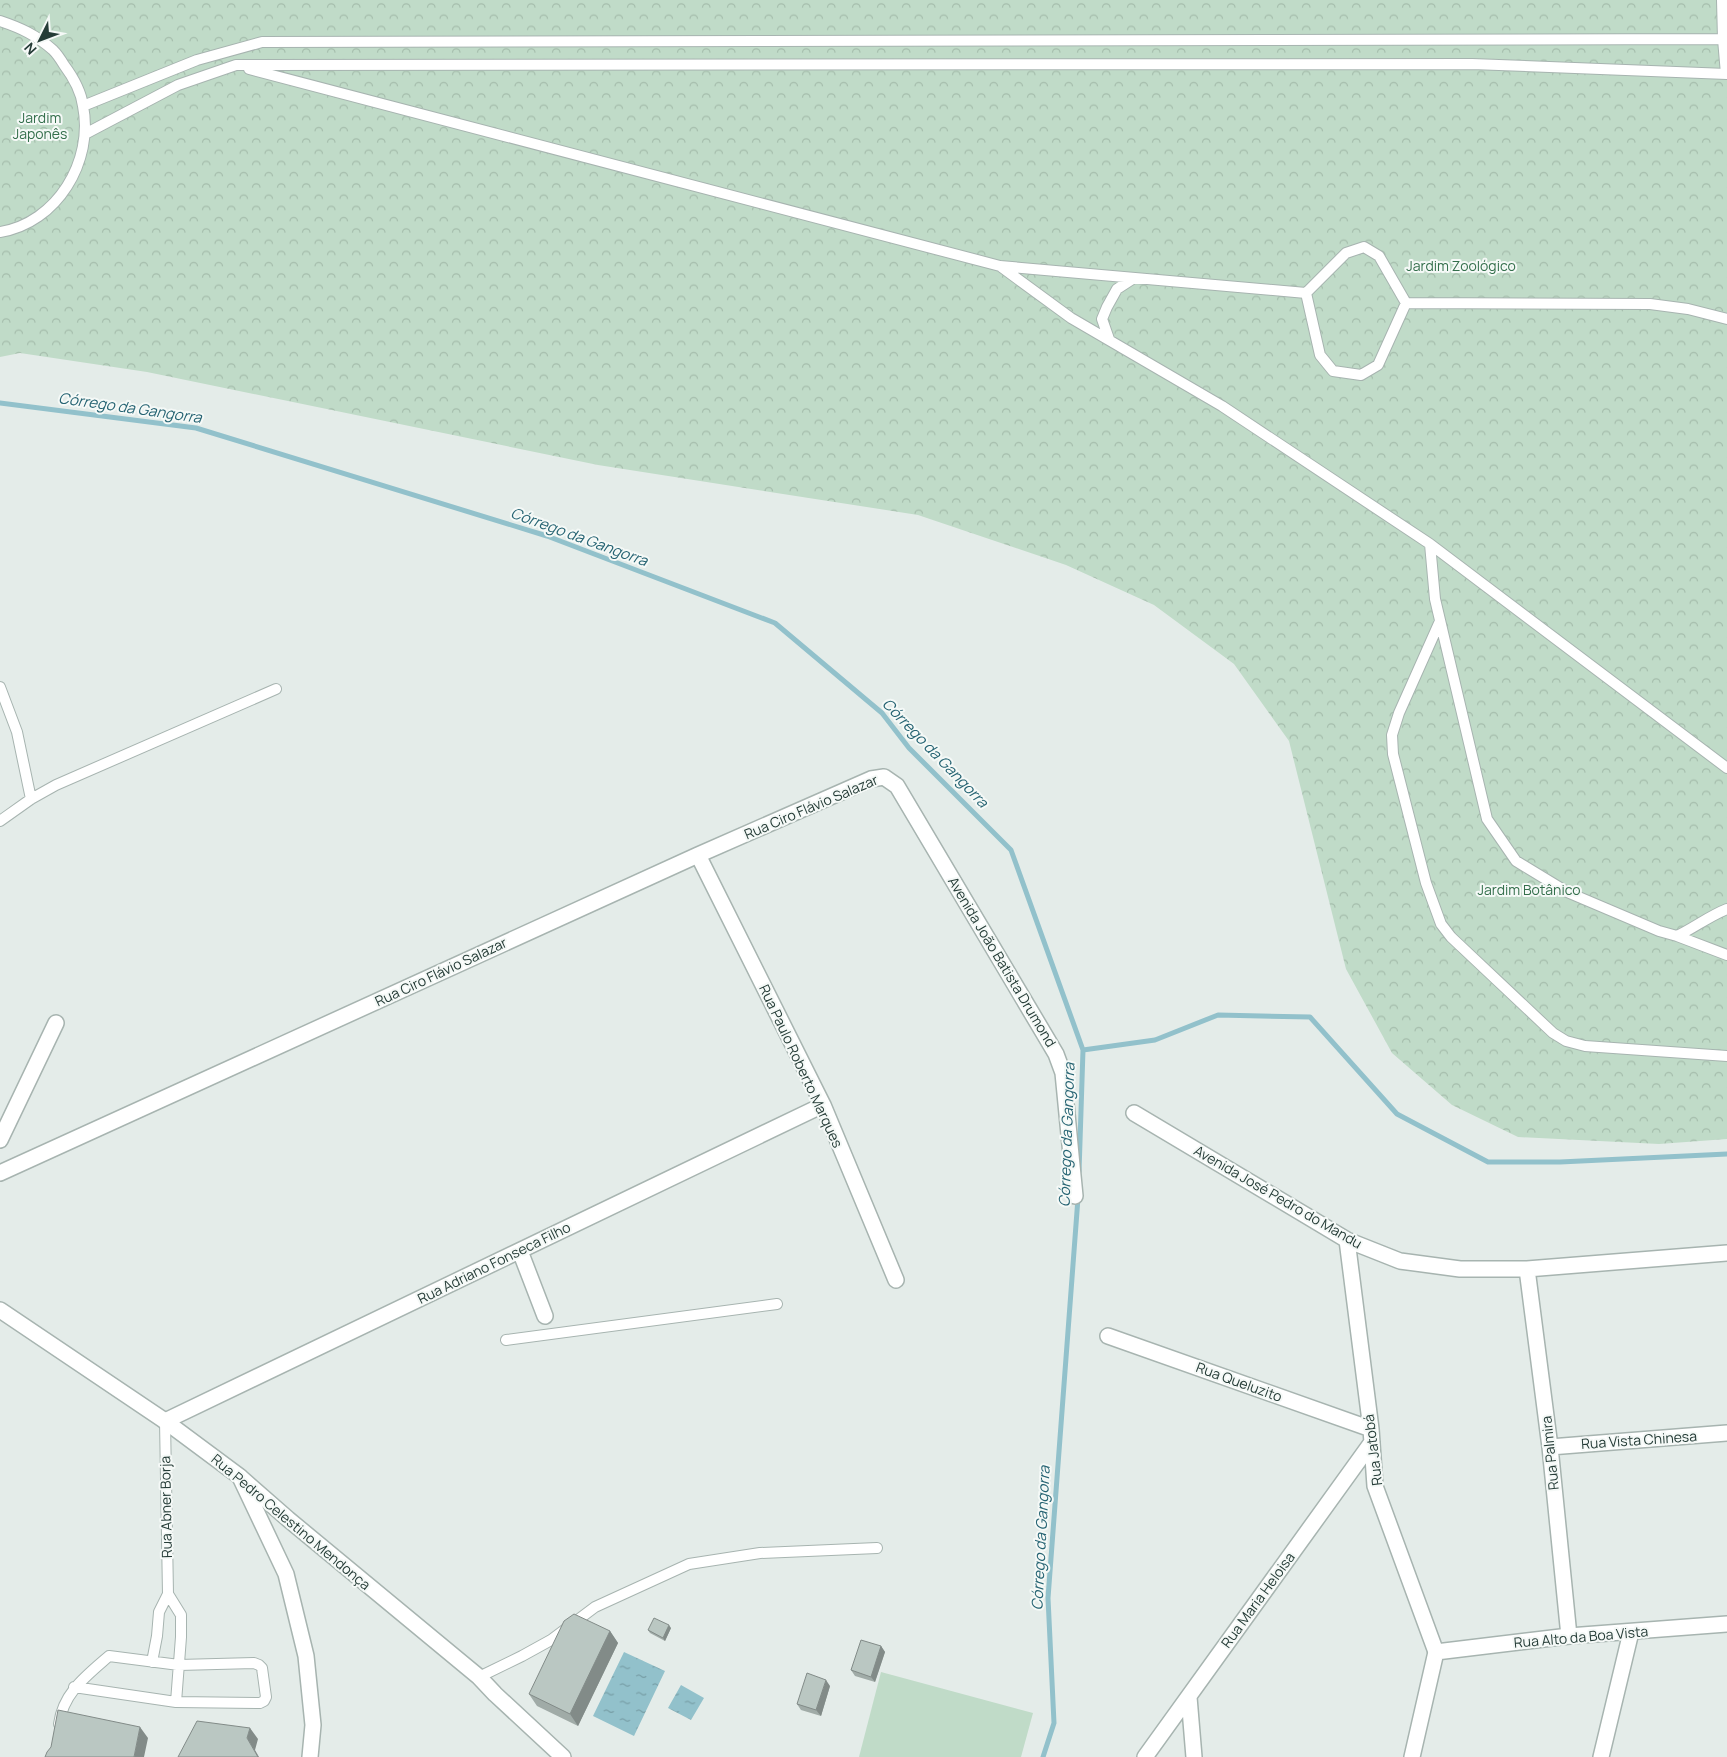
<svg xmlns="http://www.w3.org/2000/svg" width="1727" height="1757" font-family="Manrope,sans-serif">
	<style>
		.green { fill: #c0dbc8 }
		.park { fill: url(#park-crowns) }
		.water { fill: url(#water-ripples) }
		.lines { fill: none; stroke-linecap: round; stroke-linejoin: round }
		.stream { stroke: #92c1cb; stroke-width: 5 }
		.service-casing { stroke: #a7b4b0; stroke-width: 12 }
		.minor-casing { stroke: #a7b4b0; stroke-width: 18 }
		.tertiary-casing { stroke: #a7b4b0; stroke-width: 18 }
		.service { stroke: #fff; stroke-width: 10 }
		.minor { stroke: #fff; stroke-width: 15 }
		.tertiary { stroke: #fff; stroke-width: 15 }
		.wall { fill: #a0aba7 }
		.shaded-wall { fill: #828b88 }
		.building { fill: #bac7c2; stroke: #828b88 }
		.labels { text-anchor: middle; stroke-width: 4; stroke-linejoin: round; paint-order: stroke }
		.park-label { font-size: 14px; fill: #346f4c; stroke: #f5f9f7 }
		.street-label { font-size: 14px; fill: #253c37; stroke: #f5f9f7 }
		.water-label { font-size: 15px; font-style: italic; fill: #256372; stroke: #f5f9f7 }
	</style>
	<defs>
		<pattern id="park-crowns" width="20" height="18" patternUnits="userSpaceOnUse" patternTransform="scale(1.25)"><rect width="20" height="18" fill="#c0dbc8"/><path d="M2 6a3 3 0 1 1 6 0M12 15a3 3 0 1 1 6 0" fill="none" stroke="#a5bdac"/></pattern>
		<pattern id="water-ripples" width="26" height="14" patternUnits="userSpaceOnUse" patternTransform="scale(1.25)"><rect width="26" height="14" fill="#92c1cb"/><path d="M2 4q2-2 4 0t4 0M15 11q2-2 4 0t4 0" fill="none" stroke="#779ea6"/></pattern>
	</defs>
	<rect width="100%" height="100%" fill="#e4ece9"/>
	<!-- green -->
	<path class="green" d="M881,1672L1033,1713L1021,1757H859Z"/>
	<!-- park -->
	<path class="park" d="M0,0H1727V1139L1659,1144L1518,1137L1452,1105L1392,1053L1346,969L1289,741L1234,664L1154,605L1066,565L918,515L598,465L147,372L20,353L0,357Z"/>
	<!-- water -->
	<path class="water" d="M624,1652L665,1671L634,1736L593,1716Z
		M681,1685L704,1698L691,1720L668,1708Z"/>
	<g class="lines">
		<!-- stream -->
		<path class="stream" d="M0,403L196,428L547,536L775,623L882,713L909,748L1011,850L1083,1050L1079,1172
			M1083,1050L1155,1040L1218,1015L1310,1017L1397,1114L1488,1162H1560L1727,1154
			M1043,1757L1054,1723L1048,1598L1078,1198"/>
		<defs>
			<path id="service" d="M1722,0L1723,39L1726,74
				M0,21C21,28 36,35 53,50C57,54 61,60 64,65C73,77 81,91 83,106C94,161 57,223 0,232
				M249,69L1000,266L1306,293
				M83,106L197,60L262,42L1727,39
				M85,134L178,85L236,65L1472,64L1727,74
				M1364,247L1379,256L1406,303L1378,365L1361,375L1333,371L1320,355L1306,293L1346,253Z
				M1000,266L1071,318L1222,406L1430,544L1727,768
				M1406,303L1650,304L1688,309L1727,319
				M1109,339L1102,319L1107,307L1117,289L1134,278
				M1430,544L1435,599L1487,819L1516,861L1567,892L1659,931L1677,936C1694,928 1709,916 1727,909
				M1440,621L1399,713L1392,735L1393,754L1426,883L1441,924L1451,937L1553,1033L1566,1041L1585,1046L1727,1056
				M0,687L17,732L31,799
				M0,821L31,799L56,785L276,689
				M1677,936L1727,955
				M506,1340L777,1304
				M168,1594L181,1615V1637L176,1702
				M152,1662L157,1636L159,1612L168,1594L165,1421
				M479,1677L522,1656L551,1640L595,1607L689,1564L760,1553L877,1548
				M59,1724C63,1693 86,1676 109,1656L179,1665L254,1663L259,1665L262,1668L266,1697L264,1701L260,1703L176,1702L74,1687"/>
			<path id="minor" d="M698,855L823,1105L896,1280
				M1134,1113L1347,1240L1400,1261L1460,1269H1527L1727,1253
				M0,1140L56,1023
				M0,1173L698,855L871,779L884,777L897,786L1056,1054L1063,1073L1075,1196
				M1347,1240L1371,1429L1375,1486L1436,1652
				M520,1251L545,1316
				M1527,1269L1550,1447L1569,1636
				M1108,1336L1371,1429
				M165,1421L823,1105
				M1550,1447L1727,1433
				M240,1477L286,1574L306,1656L313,1725L310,1757
				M1189,1697L1194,1757
				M1145,1757L1372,1442
				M1601,1757L1631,1632"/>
			<path id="tertiary" d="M0,1310L165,1421L239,1476L288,1519L479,1677L495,1694L563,1757
				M1412,1757L1436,1652L1569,1636L1727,1624"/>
		</defs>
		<!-- service casing -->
		<use href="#service" class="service-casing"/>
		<!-- minor casing -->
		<use href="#minor" class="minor-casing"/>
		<!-- tertiary casing -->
		<use href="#tertiary" class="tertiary-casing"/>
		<!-- service -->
		<use href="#service" class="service"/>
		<!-- minor -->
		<use href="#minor" class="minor"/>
		<!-- tertiary -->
		<use href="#tertiary" class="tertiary"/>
	</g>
	<!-- wall -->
	<path class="wall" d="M671,1628L665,1641L650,1633L648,1630Z
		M610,1631L618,1643L578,1726L537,1706L529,1694Z
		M881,1646L885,1652L875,1682L855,1676L851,1670Z
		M830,1686L821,1716L801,1710L797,1704Z"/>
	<!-- shaded-wall -->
	<path class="shaded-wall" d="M669,1625L671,1628L665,1641L663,1638Z
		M610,1631L618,1643L578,1726L570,1714Z
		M881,1646L885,1652L875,1682L871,1677Z
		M826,1680L830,1686L821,1716L816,1710Z
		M140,1727L148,1738L144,1757H134Z
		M250,1728L258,1739L255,1750L259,1757H258L247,1738Z"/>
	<!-- building -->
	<path class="building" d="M574,1614L610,1631L570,1714L529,1694L564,1621Z
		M654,1618L669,1625L663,1638L648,1630Z
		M861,1640L881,1646L871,1677L851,1670Z
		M807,1673L826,1680L816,1710L797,1704Z
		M58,1710L140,1727L134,1757H45L47,1752L51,1747Z
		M197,1721L250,1728L247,1738L258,1757H178Z"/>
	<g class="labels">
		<!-- park labels -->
		<g class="park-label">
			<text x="40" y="123">Jardim<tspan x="40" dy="16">Japonês</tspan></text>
			<text x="1461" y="271">Jardim Zoológico</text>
			<text x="1529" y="895">Jardim Botânico</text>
		</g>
		<!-- street labels -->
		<g class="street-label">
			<text transform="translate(811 807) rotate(-23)" y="5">Rua Ciro Flávio Salazar</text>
			<text transform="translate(1002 962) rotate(59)" y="5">Avenida João Batista Drumond</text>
			<text transform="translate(441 972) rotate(-25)" y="5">Rua Ciro Flávio Salazar</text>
			<text transform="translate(801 1066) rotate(65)" y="5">Rua Paulo Roberto Marques</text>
			<text transform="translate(1278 1197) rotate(30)" y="5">Avenida José Pedro do Mandu</text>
			<text transform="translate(494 1263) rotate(-26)" y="5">Rua Adriano Fonseca Filho</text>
			<text transform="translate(1239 1382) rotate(20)" y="5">Rua Queluzito</text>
			<text transform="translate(1639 1440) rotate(-4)" y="5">Rua Vista Chinesa</text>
			<text transform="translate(1373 1450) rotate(-97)" y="5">Rua Jatobá</text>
			<text transform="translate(1550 1453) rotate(-96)" y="5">Rua Palmira</text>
			<text transform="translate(166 1507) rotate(-91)" y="5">Rua Abner Borja</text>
			<text transform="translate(291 1522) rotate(40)" y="5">Rua Pedro Celestino Mendonça</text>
			<text transform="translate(1258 1600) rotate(-54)" y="5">Rua Maria Heloisa</text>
			<text transform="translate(1581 1637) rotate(-5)" y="5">Rua Alto da Boa Vista</text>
		</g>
		<!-- water labels -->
		<g class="water-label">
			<text transform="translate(130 408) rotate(8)" y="5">Córrego da Gangorra</text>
			<text transform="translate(579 537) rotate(20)" y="5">Córrego da Gangorra</text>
			<text transform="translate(935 753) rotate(46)" y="5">Córrego da Gangorra</text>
			<text transform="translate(1067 1135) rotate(-88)" y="5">Córrego da Gangorra</text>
			<text transform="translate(1041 1538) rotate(-87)" y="5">Córrego da Gangorra</text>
		</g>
	</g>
	<!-- north arrow -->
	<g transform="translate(40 40) rotate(228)" stroke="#f5f9f7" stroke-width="4" paint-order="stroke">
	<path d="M0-4L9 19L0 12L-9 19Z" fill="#253c37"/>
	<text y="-8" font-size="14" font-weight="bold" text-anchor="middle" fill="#253c37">N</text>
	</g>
</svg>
